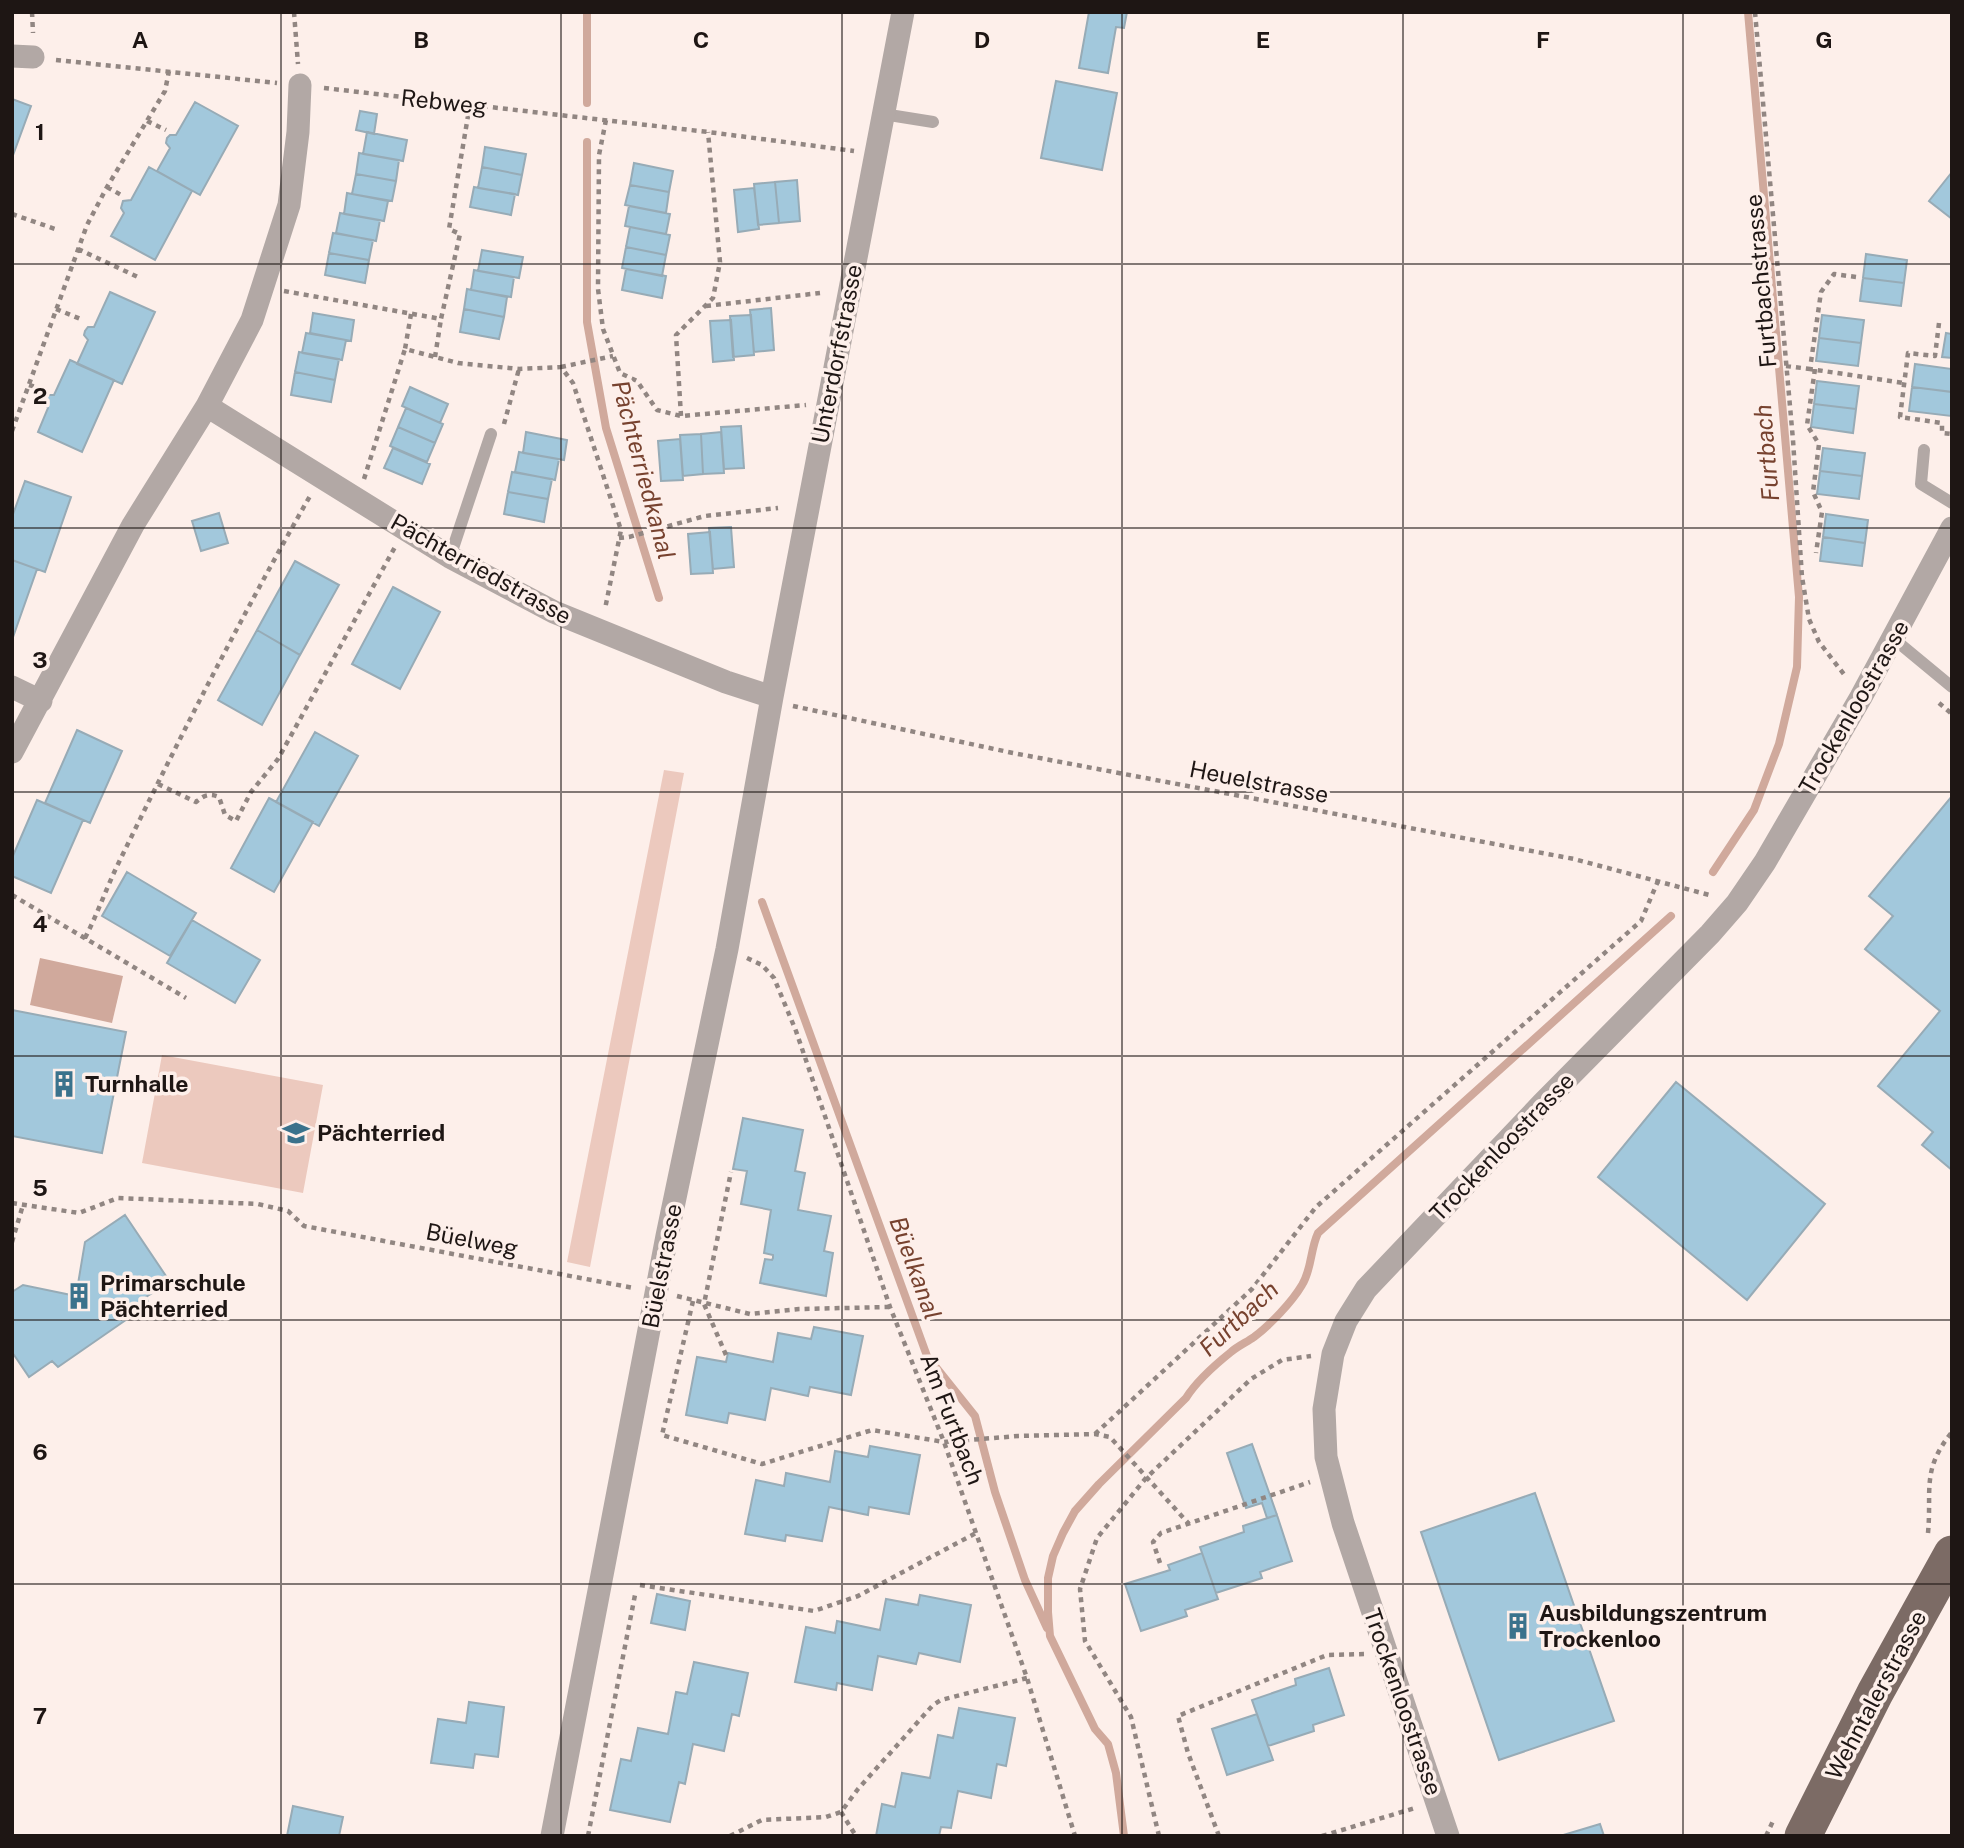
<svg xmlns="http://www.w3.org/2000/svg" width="1964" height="1848" font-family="'Public Sans',sans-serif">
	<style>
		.green { fill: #ecc9be }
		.water { fill: #d0a99c }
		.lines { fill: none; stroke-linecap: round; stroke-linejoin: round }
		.stream { stroke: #d0a99c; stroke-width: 8 }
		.building { fill: #a2c8dc; stroke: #97abb6; stroke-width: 2 }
		.path { stroke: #918682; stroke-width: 4.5; stroke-dasharray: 5 5; stroke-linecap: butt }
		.service { stroke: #b2a8a5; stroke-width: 12 }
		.minor { stroke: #b2a8a5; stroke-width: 23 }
		.primary { stroke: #7c6b65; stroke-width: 37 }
		.grid { fill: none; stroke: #1e1614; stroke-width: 2; stroke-opacity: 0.55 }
		.labels { text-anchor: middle; stroke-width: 7; stroke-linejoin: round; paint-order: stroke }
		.street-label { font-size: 23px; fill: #1e1614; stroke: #fdefea }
		.poi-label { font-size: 23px; font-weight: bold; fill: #1e1614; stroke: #fdefea; text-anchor: start }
		.water-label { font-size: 24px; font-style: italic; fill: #77422f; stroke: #fdefea }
		.grid-label { font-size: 23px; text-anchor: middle; font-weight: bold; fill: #1e1614; stroke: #fdefea; stroke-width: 7; stroke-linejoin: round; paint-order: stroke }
	</style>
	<rect width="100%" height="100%" fill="#fdefea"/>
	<!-- green -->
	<path class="green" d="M664,770L684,773L590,1267L567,1262Z
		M162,1055L323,1085L303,1193L142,1163Z"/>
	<!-- water -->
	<path class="water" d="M40,958L123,976L112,1023L30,1005Z"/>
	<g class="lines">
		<!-- stream -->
		<path class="stream" d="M587,103V12
			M587,142V322L606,428L659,598
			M1713,872L1754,810L1779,744L1797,667L1799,597L1748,12
			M762,902L927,1356L975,1416L995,1492L1025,1580L1047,1628
			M1124,1836L1116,1773L1108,1744L1095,1729L1050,1636L1048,1612V1578L1053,1556L1063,1533L1075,1511L1099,1484L1186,1398C1196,1382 1216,1364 1231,1352C1238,1346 1247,1342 1254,1337C1270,1325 1292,1302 1302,1285C1312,1269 1310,1250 1318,1233L1671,916"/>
	</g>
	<!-- building -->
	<path class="building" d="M1089,12H1127L1124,28L1116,27L1108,73L1079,68Z
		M1056,81L1117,93L1102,170L1041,158Z
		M12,99L31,106L12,158Z
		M195,102L238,126L200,195L157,171L170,148L166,143L167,138L170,135H176Z
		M360,111L377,114L374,134L356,130Z
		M367,132L407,140L403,161L363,154Z
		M485,147L526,154L522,175L482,167Z
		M359,153L399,160L396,181L356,174Z
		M634,163L673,171L669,192L630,185Z
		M149,167L192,191L155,260L111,236L124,213L121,208L123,201L131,200Z
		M482,167L522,175L518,195L478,188Z
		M1952,172V219L1929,201Z
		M356,174L396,181L392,201L352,194Z
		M797,180L800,221L779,223L775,182Z
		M775,182L779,223L758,225L754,184Z
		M630,185L669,192L666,213L625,205Z
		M474,187L515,194L511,215L470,207Z
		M754,188L759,229L738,232L734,190Z
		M347,193L388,201L384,221L344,214Z
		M629,206L670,214L666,234L625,226Z
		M340,213L380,220L376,241L336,233Z
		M630,227L670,235L666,255L626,247Z
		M333,233L373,240L369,260L329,253Z
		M626,247L666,255L662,276L622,268Z
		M482,250L523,257L519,278L478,271Z
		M329,253L369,260L365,283L325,275Z
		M1866,254L1907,260L1904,283L1863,278Z
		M626,269L666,276L662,298L622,290Z
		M474,270L514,277L511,297L471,290Z
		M1863,278L1904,283L1901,306L1860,301Z
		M467,289L507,297L504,317L464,309Z
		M110,292L155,312L122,384L77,364L88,340L84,335L85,331L88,327H94Z
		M771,308L774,350L754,352L750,310Z
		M464,309L504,317L499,339L460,332Z
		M313,313L354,320L351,341L310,333Z
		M751,315L754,355L733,357L730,316Z
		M1822,315L1864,320L1861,343L1819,338Z
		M731,320L734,360L713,362L710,321Z
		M306,333L346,340L342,360L302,353Z
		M1946,333L1952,334V358L1942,357Z
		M1819,338L1861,343L1858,366L1816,361Z
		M299,352L339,359L335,380L295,372Z
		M70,360L114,380L82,452L38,432L48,408L44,403L45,399L48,395H54Z
		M1915,364L1952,369V392L1912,387Z
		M295,372L335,380L331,402L291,395Z
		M1817,381L1859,386L1856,409L1814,404Z
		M410,387L448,404L440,423L402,406Z
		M1912,387L1952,392L1951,416L1909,411Z
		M1814,404L1856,409L1853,433L1811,427Z
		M406,408L443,424L435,443L398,427Z
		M741,426L744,468L724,469L721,427Z
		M398,427L435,443L427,462L390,446Z
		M526,432L567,440L564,460L523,453Z
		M721,432L724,473L703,474L701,434Z
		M701,434L703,474L683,476L680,435Z
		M680,439L683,480L661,481L658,441Z
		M393,448L430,464L422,484L384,468Z
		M1823,448L1865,453L1862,476L1820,471Z
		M519,452L559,459L555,480L515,472Z
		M1820,471L1862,476L1859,499L1817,494Z
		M512,472L552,479L548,499L508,492Z
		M25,481L71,497L45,572L12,560V517Z
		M508,492L548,499L544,522L504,514Z
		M219,513L228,543L201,551L192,521Z
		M1826,514L1868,520L1865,543L1823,537Z
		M731,527L734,567L713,569L709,528Z
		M710,532L713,573L691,574L688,534Z
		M1823,537L1865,543L1862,566L1820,561Z
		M12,560L37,569L12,640Z
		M295,561L339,585L300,655L257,630Z
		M393,587L440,612L400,689L352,664Z
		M257,630L300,655L262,725L218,700Z
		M77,730L122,751L90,823L45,803Z
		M315,732L358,756L319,826L276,802Z
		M1952,796V1170L1922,1145L1933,1132L1878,1086L1940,1011L1865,949L1893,916L1869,896Z
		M269,798L313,822L274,892L231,868Z
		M37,800L83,820L51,893L12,876V858Z
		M127,872L196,913L170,956L102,916Z
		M192,920L260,960L235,1003L167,963Z
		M12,1010L126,1032L102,1153L12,1136Z
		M1676,1082L1825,1204L1747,1300L1598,1177Z
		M743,1118L803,1130L795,1171L805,1173L798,1210L831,1216L824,1251L833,1253L826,1296L760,1283L765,1259L772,1260L773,1258V1255L764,1253L771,1210L741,1204L747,1171L733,1169Z
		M125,1215L170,1282L146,1297L149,1304L58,1367L52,1361L29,1377L12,1352V1292L23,1285L76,1296L85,1242Z
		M814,1327L863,1336L851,1395L810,1387L808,1396L771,1388L765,1420L729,1413L727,1423L686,1415L697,1357L726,1362L728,1353L773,1362L778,1333L811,1339Z
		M1252,1444L1277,1515L1267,1518L1262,1503L1246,1508L1227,1453Z
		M870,1446L920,1455L909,1514L869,1507L868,1515L829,1507L822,1541L786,1535L785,1541L745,1534L756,1480L784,1486L786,1473L830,1482L835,1451L868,1457Z
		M1535,1493L1614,1721L1499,1760L1421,1532Z
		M1277,1515L1292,1561L1260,1572L1262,1578L1216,1593L1200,1547L1244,1532L1243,1526Z
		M1202,1553L1218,1599L1185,1610L1187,1616L1141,1631L1125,1584L1170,1570L1168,1565Z
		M657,1594L690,1601L685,1630L651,1623Z
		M920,1595L971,1605L960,1662L919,1653L916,1664L878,1656L872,1690L837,1683L836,1690L795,1682L806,1627L835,1633L837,1621L880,1630L886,1599L918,1605Z
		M694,1662L748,1673L739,1716L732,1714L724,1751L693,1744L685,1784L679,1782L670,1822L610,1810L621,1759L631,1761L638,1728L668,1734L676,1692L687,1694Z
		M1329,1668L1344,1715L1313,1725L1314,1731L1268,1746L1252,1700L1296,1685L1295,1679Z
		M469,1702L504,1707L498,1757L475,1754L473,1768L431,1763L438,1719L466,1723Z
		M959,1708L1015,1718L1006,1766L997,1764L991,1798L958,1791L951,1828L941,1827L939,1836H876L882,1804L895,1807L902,1773L930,1778L938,1735L953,1738Z
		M1257,1714L1273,1760L1227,1775L1212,1729Z
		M293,1806L343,1817L339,1836H287Z
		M1600,1824L1604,1836H1560Z"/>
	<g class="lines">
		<!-- path -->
		<path class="path" d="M32,12L33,33
			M294,12L298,64
			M1755,12L1793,440L1802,577L1809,619L1819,642L1846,677
			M56,60L277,83
			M324,88L708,132L854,151
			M606,120L599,155L598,289L603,329L620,373L637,381L657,410L681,416L806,405
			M147,121L166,130
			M107,187L123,196
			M12,214L58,230
			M78,249L140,278
			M1856,277L1834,274L1821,292L1810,369L1904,383
			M284,291L441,319L460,234L449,229L470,104
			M706,306L820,293
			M56,309L83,320
			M411,314L405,349L458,363L519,369L561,367L573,383L621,530L605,609
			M1939,323L1935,356L1908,353L1900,417L1942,423V433L1952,434
			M435,357L441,319
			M1786,366L1810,369
			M561,367L613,356
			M1815,369L1807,425L1819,444L1813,492L1822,512L1816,553
			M29,385L43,389
			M681,416L676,335L713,298L720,262L708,132
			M504,424L519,369
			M12,431L87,225L107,187L165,91L169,71
			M364,479L405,349
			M619,538L629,537L705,516L778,508
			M1939,703L1952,714
			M793,706L1013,753L1574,859L1713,896
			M158,784L196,802C204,795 209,793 219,797L225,815L236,821L251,792L278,759L395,547
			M12,895L186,998
			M85,938C98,913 107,886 120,860C180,737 242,615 310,496
			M747,958L762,965L774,978L796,1031L890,1307L944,1442L1027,1678L1075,1836
			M12,1203L79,1213L118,1198L258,1204L288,1211L304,1226L634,1288
			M12,1242L23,1205
			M677,1296L750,1314L799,1309L890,1307
			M693,1301L662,1435L762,1464L872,1430L944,1442L1018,1436L1095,1434L1110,1437L1189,1524
			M726,1355L704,1304L731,1172
			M1095,1434L1252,1289L1316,1207L1641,921L1658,881
			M1928,1533C1932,1490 1921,1470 1952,1432
			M1160,1563L1153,1542L1161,1533L1310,1482
			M640,1585L814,1611L858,1596L976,1533
			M841,1812L856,1836
			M588,1836L635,1595
			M730,1836L762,1820L826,1817L841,1812L858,1789L933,1705L941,1700L1027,1678
			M1159,1836L1131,1717L1085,1641L1080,1589L1097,1538L1146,1478L1251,1379L1282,1360L1311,1356
			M1219,1836L1188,1753L1178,1716L1327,1655L1364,1654
			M1322,1836L1415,1808
			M1766,1836L1773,1821"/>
		<!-- service -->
		<path class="service" d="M883,114L933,122
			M1924,450L1921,484L1952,503
			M450,557L491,434
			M1894,639L1952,687"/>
		<!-- minor -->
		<path class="minor" d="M12,56L33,57
			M207,406L450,557L554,612L726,682L772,697
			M12,687L41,701
			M12,752L133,525L207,406L252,320L289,205L298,132L300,85
			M552,1836L667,1236L727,949L772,697L903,12
			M1448,1836L1343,1523L1326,1457L1324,1409L1333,1354L1346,1321L1366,1289L1542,1104L1710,934L1737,903L1765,862L1861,697L1952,528"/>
		<!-- primary -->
		<path class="primary" d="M1803,1836L1875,1693L1952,1554"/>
	</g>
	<!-- grid -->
	<path class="grid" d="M281,12V1836M561,12V1836M842,12V1836M1122,12V1836M1403,12V1836M1683,12V1836M12,264H1952M12,528H1952M12,792H1952M12,1056H1952M12,1320H1952M12,1584H1952"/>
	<!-- icons -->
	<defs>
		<symbol id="building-bare" viewBox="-9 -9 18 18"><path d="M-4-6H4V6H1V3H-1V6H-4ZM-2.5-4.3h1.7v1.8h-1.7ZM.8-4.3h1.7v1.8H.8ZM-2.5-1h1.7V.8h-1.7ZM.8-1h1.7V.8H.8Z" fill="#3a728c" stroke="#fdefea" stroke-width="2.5" paint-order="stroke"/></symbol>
		<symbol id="school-bare" viewBox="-9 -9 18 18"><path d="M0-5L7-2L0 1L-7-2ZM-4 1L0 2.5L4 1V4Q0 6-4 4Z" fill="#3a728c" stroke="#fdefea" stroke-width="2.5" paint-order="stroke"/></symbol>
	</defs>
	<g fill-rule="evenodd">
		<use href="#building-bare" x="45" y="1065" width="38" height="38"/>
		<use href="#school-bare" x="277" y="1114" width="38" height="38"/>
		<use href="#building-bare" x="60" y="1277" width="38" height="38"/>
		<use href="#building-bare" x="1499" y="1607" width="38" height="38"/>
	</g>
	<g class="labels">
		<!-- street labels -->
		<g class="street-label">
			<text transform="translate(444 102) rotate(6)" y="8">Rebweg</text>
			<text transform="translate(1761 281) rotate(-95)" y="8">Furtbachstrasse</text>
			<text transform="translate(837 354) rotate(-79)" y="8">Unterdorfstrasse</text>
			<text transform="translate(481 569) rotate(29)" y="8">Pächterriedstrasse</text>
			<text transform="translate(1854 707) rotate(-60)" y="8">Trockenloostrasse</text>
			<text transform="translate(1259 782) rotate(11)" y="8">Heuelstrasse</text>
			<text transform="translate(1502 1147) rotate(-46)" y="8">Trockenloostrasse</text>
			<text transform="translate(472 1240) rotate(11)" y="8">Büelweg</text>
			<text transform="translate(662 1266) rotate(-79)" y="8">Büelstrasse</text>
			<text transform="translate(952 1419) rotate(69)" y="8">Am Furtbach</text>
			<text transform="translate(1876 1695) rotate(-62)" y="8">Wehntalerstrasse</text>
			<text transform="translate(1403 1702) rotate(71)" y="8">Trockenloostrasse</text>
		</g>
		<!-- poi labels -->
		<g class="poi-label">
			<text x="85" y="1092">Turnhalle</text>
			<text x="317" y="1141">Pächterried</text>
			<text x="100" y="1291">Primarschule<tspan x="100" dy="26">Pächterried</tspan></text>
			<text x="1539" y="1621">Ausbildungszentrum<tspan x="1539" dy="26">Trockenloo</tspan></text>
		</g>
		<!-- water labels -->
		<g class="water-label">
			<text transform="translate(1767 453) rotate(-95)" y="8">Furtbach</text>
			<text transform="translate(643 470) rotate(75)" y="8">Pächterriedkanal</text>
			<text transform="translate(915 1268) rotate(70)" y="8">Büelkanal</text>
			<text transform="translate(1239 1319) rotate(-43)" y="8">Furtbach</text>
		</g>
	</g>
	<g class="grid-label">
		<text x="140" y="48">A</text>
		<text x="421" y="48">B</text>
		<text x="701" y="48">C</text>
		<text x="982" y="48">D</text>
		<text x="1263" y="48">E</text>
		<text x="1543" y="48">F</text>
		<text x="1824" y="48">G</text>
		<text x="40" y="140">1</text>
		<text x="40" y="404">2</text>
		<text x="40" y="668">3</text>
		<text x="40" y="932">4</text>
		<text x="40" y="1196">5</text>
		<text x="40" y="1460">6</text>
		<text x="40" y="1724">7</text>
	</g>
	<!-- border -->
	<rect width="1964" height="1848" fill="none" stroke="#1e1614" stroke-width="28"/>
</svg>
